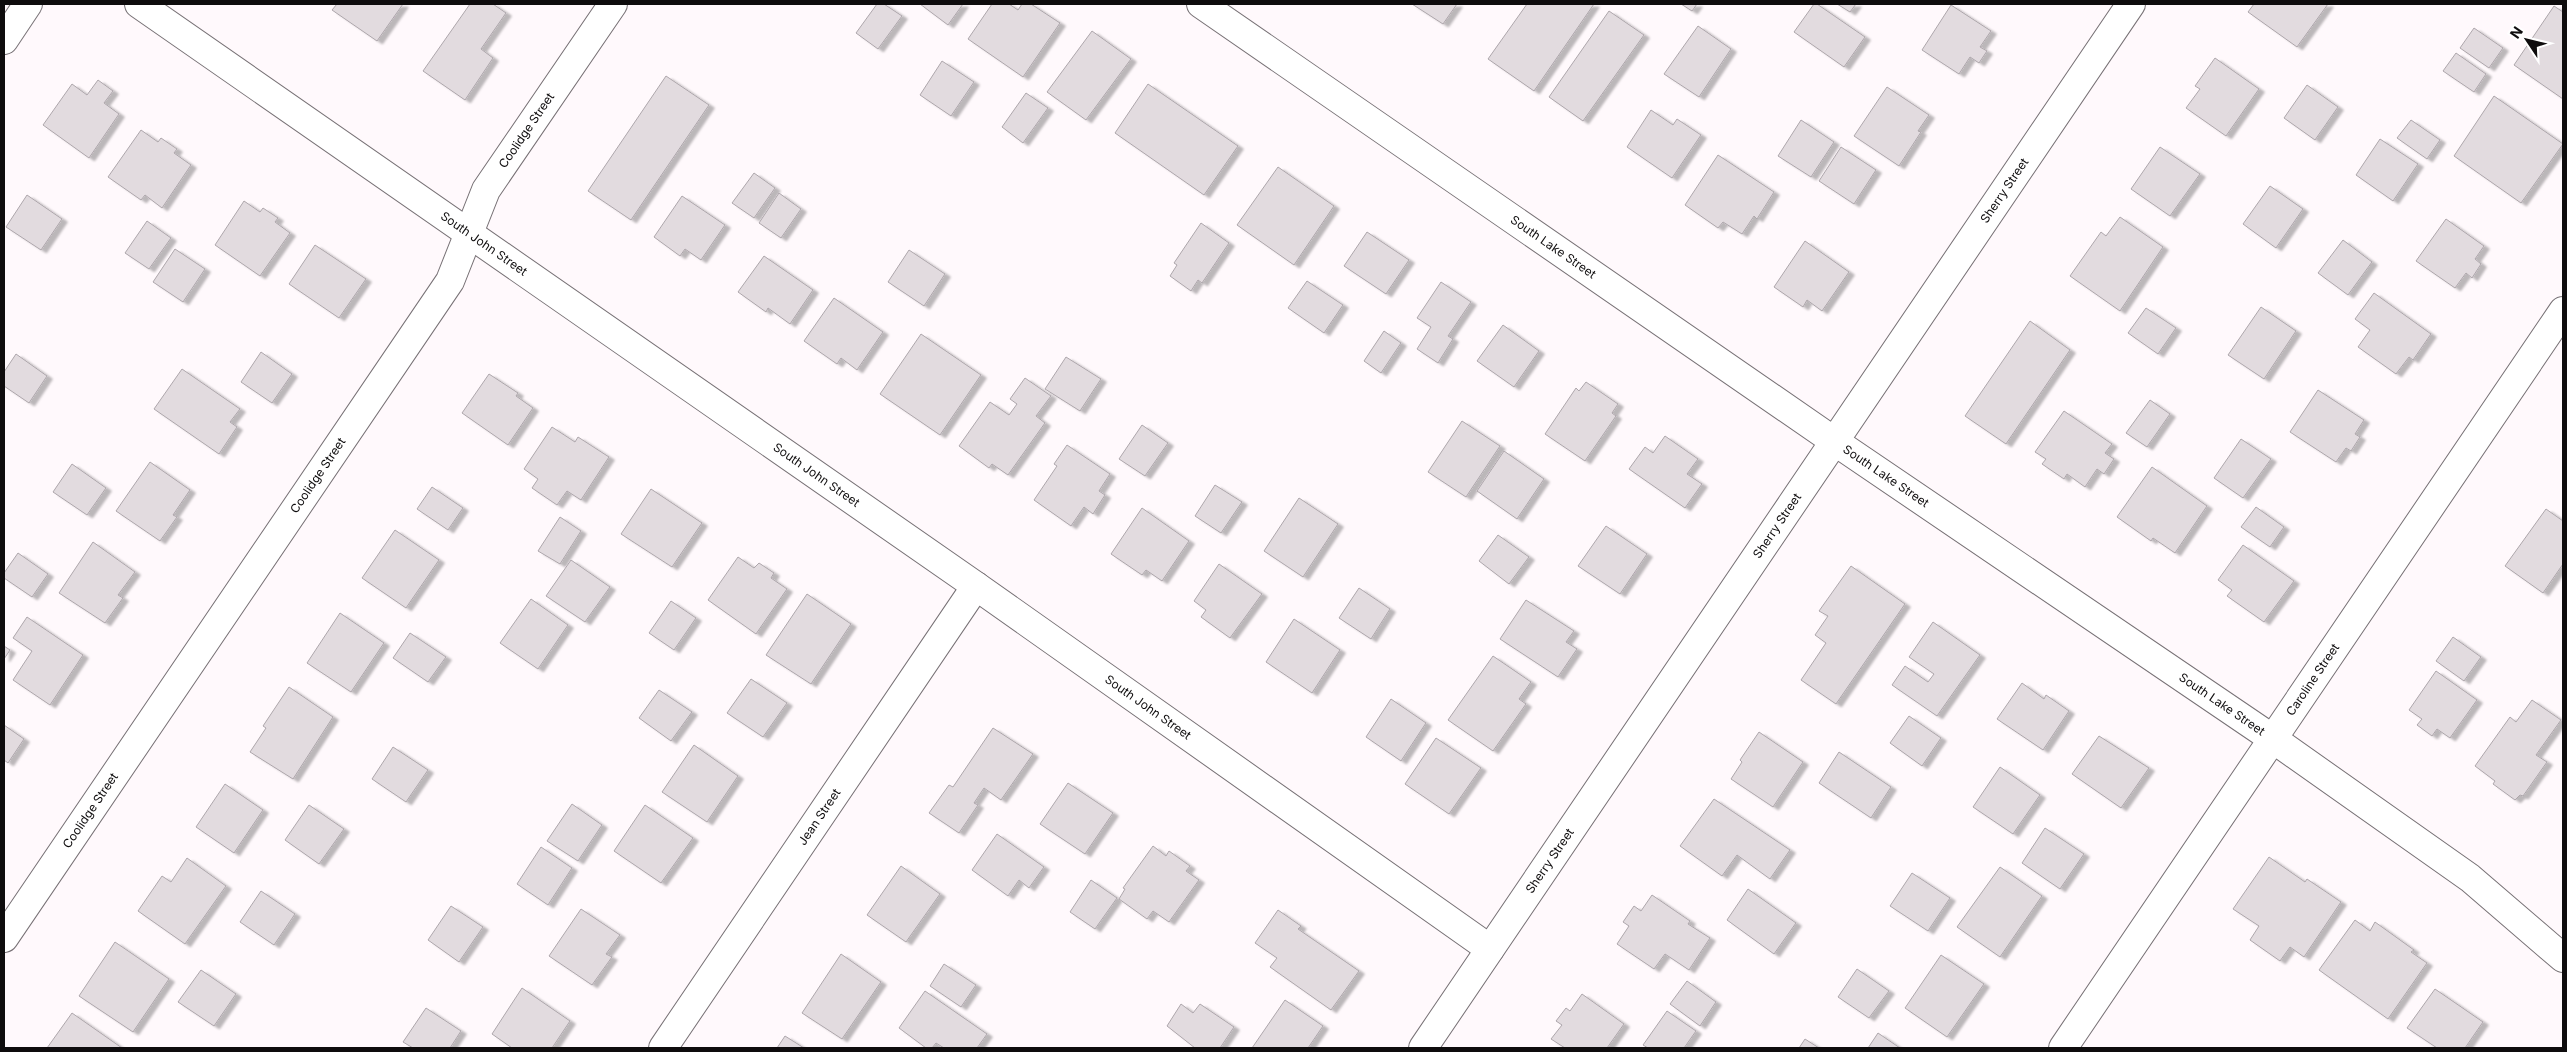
<svg xmlns="http://www.w3.org/2000/svg" width="2567" height="1052" font-family="Inter,sans-serif">
	<style>
		.building { fill: #e2dbdf; stroke: #ada6ab; filter: url(#shadow) }
		.lines { fill: none; stroke-linecap: round; stroke-linejoin: round }
		.minor-casing { stroke: #777175; stroke-width: 30 }
		.minor { stroke: #fff; stroke-width: 28 }
		.labels { text-anchor: middle; stroke-width: 5; stroke-linejoin: round; paint-order: stroke }
		.street-label { font-size: 12px; fill: #0e0c0d; stroke: #fff }
	</style>
	<defs>
		<filter id="shadow"><feDropShadow dx="5.5" dy="3" stdDeviation="1" flood-color="#0004"/></filter>
	</defs>
	<rect width="100%" height="100%" fill="#fff9fc"/>
	<!-- building -->
	<path class="building" d="M337,4H403L377,41L332,10Z
		M470,4H493L506,13L481,49L493,58L465,100L423,71Z
		M877,4H884L902,16L878,49L856,33Z
		M920,4H963L948,25Z
		M992,4H1009L1018,10L1022,4H1031L1060,23L1023,77L968,39Z
		M1412,4H1457L1443,24Z
		M1527,4H1594L1534,91L1488,59Z
		M1681,4H1697L1692,11Z
		M1814,4H1817L1865,37L1844,67L1794,32Z
		M1837,4H1856L1850,12Z
		M2254,4H2328L2297,47L2248,12Z
		M1951,5L1991,31L1980,47L1987,51L1979,63L1970,57L1959,74L1922,50Z
		M2554,6L2563,12V99L2514,65Z
		M1609,11L1644,35L1583,121L1549,97Z
		M1698,26L1731,49L1699,97L1664,74Z
		M2474,28L2503,48L2489,68L2460,48Z
		M1092,31L1131,59L1086,120L1047,92Z
		M2456,53L2486,74L2474,92L2443,71Z
		M2215,58L2259,89L2226,136L2186,108L2200,89L2195,86Z
		M942,61L974,82L951,116L920,95Z
		M666,76L709,105L631,220L588,191Z
		M98,80L113,91L104,103L119,114L89,158L43,125L72,84L87,95Z
		M1148,84L1238,146L1204,195L1115,133Z
		M2307,85L2338,107L2315,140L2284,118Z
		M1887,87L1929,115L1918,131L1921,132L1899,166L1854,136Z
		M1026,93L1048,108L1023,143L1002,127Z
		M2494,96L2563,144L2521,203L2454,156Z
		M1651,110L1673,125L1677,119L1701,135L1672,178L1627,147Z
		M1801,120L1834,142L1811,177L1778,156Z
		M2411,120L2440,140L2427,159L2397,138Z
		M141,130L158,142L161,138L177,149L174,153L191,165L162,208L145,195L141,200L108,177Z
		M2380,139L2418,164L2393,201L2356,175Z
		M1841,147L1876,170L1854,204L1819,181Z
		M2160,147L2200,174L2170,216L2131,189Z
		M1718,155L1774,192L1757,219L1754,216L1742,234L1723,222L1718,228L1685,205Z
		M1278,167L1334,206L1294,265L1237,225Z
		M754,173L775,188L754,218L732,203Z
		M2270,186L2303,209L2276,248L2243,224Z
		M779,193L801,209L781,238L759,223Z
		M27,195L62,219L41,250L6,227Z
		M682,196L725,225L701,260L685,249L680,256L654,237Z
		M244,201L260,212L263,208L278,218L275,222L290,233L260,276L215,245Z
		M2120,217L2163,247L2120,311L2070,276L2101,232L2106,236Z
		M2446,219L2484,246L2475,259L2481,264L2472,278L2466,273L2455,288L2416,261Z
		M147,221L171,238L149,269L125,253Z
		M1201,223L1229,243L1202,283L1198,280L1191,291L1170,276L1177,265L1174,263Z
		M1367,232L1409,260L1386,294L1344,266Z
		M2343,240L2372,262L2348,295L2318,273Z
		M1805,241L1849,272L1822,311L1807,300L1803,307L1774,287Z
		M315,245L366,279L339,318L289,284Z
		M175,249L205,269L183,302L153,282Z
		M909,250L945,274L924,306L888,282Z
		M764,256L813,290L790,324L768,308L766,312L738,292Z
		M1307,281L1343,305L1324,333L1288,308Z
		M1441,282L1471,302L1448,336L1453,339L1438,363L1417,349L1431,327L1417,318Z
		M2374,293L2431,334L2413,360L2409,357L2396,374L2358,347L2370,330L2355,319Z
		M834,298L883,332L857,370L841,358L837,364L804,341Z
		M2261,307L2296,331L2264,379L2228,355Z
		M2146,308L2176,328L2158,354L2128,333Z
		M2030,321L2070,350L2006,444L1965,416Z
		M1503,325L1539,351L1514,387L1477,361Z
		M1384,331L1401,343L1381,373L1364,361Z
		M921,334L981,375L940,435L880,394Z
		M261,352L292,374L272,403L241,382Z
		M16,354L47,376L29,403L4,386V372Z
		M1066,357L1101,379L1080,411L1045,389Z
		M182,369L240,409L230,422L237,427L219,454L154,409Z
		M489,374L518,393L516,396L533,408L508,445L462,413Z
		M1025,378L1051,396L1036,416L1045,423L1008,475L992,464L989,468L959,446L990,402L1009,415L1017,404L1010,399Z
		M1586,382L1618,404L1612,413L1616,416L1585,461L1545,434L1576,388L1579,391Z
		M2318,390L2364,420L2355,434L2360,437L2351,451L2346,448L2336,462L2290,432Z
		M2150,400L2170,414L2147,447L2126,433Z
		M2064,411L2112,444L2105,453L2114,459L2104,474L2097,469L2085,487L2067,474L2064,479L2042,464L2046,459L2035,452Z
		M1462,421L1500,446L1466,497L1428,472Z
		M1142,425L1168,443L1145,476L1119,459Z
		M552,427L575,442L578,437L609,457L581,500L567,491L557,505L532,488L538,479L524,469Z
		M1665,436L1698,459L1687,474L1702,484L1685,508L1629,469L1645,447L1653,453Z
		M2241,439L2271,459L2243,498L2214,478Z
		M1067,445L1110,474L1099,491L1105,495L1093,514L1084,507L1071,526L1034,500L1057,466L1054,464Z
		M1504,451L1544,479L1517,519L1477,491Z
		M150,462L190,490L173,515L177,517L160,541L116,511Z
		M72,464L106,488L87,515L53,492Z
		M2152,467L2207,506L2175,553L2153,538L2151,541L2117,517Z
		M1215,485L1242,502L1221,533L1195,516Z
		M432,487L463,508L448,530L417,509Z
		M651,489L702,523L672,567L621,534Z
		M1299,498L1338,524L1303,577L1264,551Z
		M2256,507L2284,527L2270,547L2241,527Z
		M1142,508L1189,541L1162,581L1146,570L1142,575L1111,554Z
		M2546,509L2563,521V564L2543,593L2505,566Z
		M560,517L581,531L560,564L538,551Z
		M1606,526L1647,554L1620,594L1578,566Z
		M395,530L439,560L406,608L362,578Z
		M1498,535L1529,557L1509,584L1479,561Z
		M93,542L135,572L118,595L123,598L105,623L59,593Z
		M2243,545L2294,581L2264,622L2227,596L2232,590L2218,580Z
		M18,553L48,574L32,597L4,578V573Z
		M738,557L754,568L759,563L774,573L771,578L787,589L756,634L708,600Z
		M571,560L610,587L585,622L546,596Z
		M1219,564L1262,594L1230,638L1201,617L1206,610L1194,601Z
		M1851,566L1905,604L1836,704L1801,680L1826,643L1815,635L1828,616L1819,611Z
		M1359,588L1390,609L1371,639L1339,618Z
		M807,594L851,624L811,684L766,655Z
		M531,599L568,625L538,669L500,643Z
		M1526,600L1574,631L1566,642L1577,649L1558,677L1500,639Z
		M671,601L696,618L674,650L649,633Z
		M340,613L384,643L351,692L307,663Z
		M27,617L83,655L50,705L13,680L32,651L13,638Z
		M1294,619L1340,650L1312,693L1266,662Z
		M1933,622L1980,655L1937,716L1892,685L1905,666L1928,682L1934,674L1909,657Z
		M410,633L446,657L428,682L393,658Z
		M2453,637L2481,657L2464,681L2436,661Z
		M4,646L10,650L4,659Z
		M1493,656L1531,682L1519,699L1526,704L1493,751L1448,720Z
		M2436,671L2477,700L2450,738L2437,729L2432,736L2417,725L2422,719L2409,710Z
		M751,679L787,703L763,737L727,713Z
		M2022,683L2044,699L2046,695L2069,711L2043,750L1997,719Z
		M289,687L333,717L293,779L250,752L266,728L263,726Z
		M659,690L692,712L671,741L639,718Z
		M1391,699L1426,723L1401,761L1366,737Z
		M2532,700L2561,720L2536,755L2547,762L2523,796L2520,795L2515,800L2493,784L2495,781L2475,766L2510,717L2516,722Z
		M1909,716L1941,738L1922,766L1890,743Z
		M4,725L24,739L8,763L4,760Z
		M993,728L1033,754L1001,800L984,788L974,803L978,805L959,833L929,813L949,785L953,787Z
		M1759,732L1803,762L1773,807L1731,779L1742,762L1740,760Z
		M2099,736L2149,768L2121,808L2072,774Z
		M1436,738L1481,768L1449,814L1405,784Z
		M694,745L738,776L707,822L662,792Z
		M393,747L428,770L406,802L372,779Z
		M1839,752L1891,787L1871,818L1819,783Z
		M2000,767L2040,795L2013,834L1973,807Z
		M1068,783L1113,813L1085,854L1040,824Z
		M225,784L263,810L234,853L196,827Z
		M1714,799L1790,850L1770,879L1737,855L1722,876L1680,846Z
		M572,804L602,825L578,861L547,841Z
		M309,805L344,829L319,864L285,840Z
		M645,805L693,838L661,883L614,851Z
		M2045,828L2084,854L2060,889L2022,863Z
		M997,834L1044,867L1029,888L1019,880L1008,896L972,870Z
		M1153,846L1166,856L1169,851L1190,866L1186,871L1199,880L1169,922L1153,911L1147,919L1119,899L1125,889L1123,888Z
		M541,847L572,868L548,905L517,884Z
		M2269,857L2305,882L2307,879L2341,902L2304,957L2290,947L2280,961L2250,940L2259,926L2233,909Z
		M187,858L226,886L185,944L138,911L162,876L171,882Z
		M901,866L940,894L906,942L867,915Z
		M2000,867L2042,896L2000,957L1957,927Z
		M1912,873L1950,898L1928,931L1890,906Z
		M1091,880L1117,898L1095,929L1070,912Z
		M1748,889L1796,923L1774,954L1727,920Z
		M261,891L295,914L274,945L240,922Z
		M1652,895L1690,921L1688,924L1710,938L1689,970L1665,954L1654,969L1617,944L1629,926L1623,922L1634,906L1641,911Z
		M451,906L483,927L459,962L428,940Z
		M581,909L620,935L606,954L612,957L592,985L549,956Z
		M1278,910L1301,926L1298,929L1359,971L1331,1010L1270,967L1277,958L1255,943Z
		M2355,920L2370,931L2375,922L2414,950L2411,952L2427,963L2388,1019L2319,970Z
		M115,942L169,979L133,1032L79,996Z
		M841,954L881,982L842,1039L802,1013Z
		M1941,955L1984,984L1947,1037L1905,1008Z
		M944,964L976,985L961,1007L930,986Z
		M1857,969L1889,991L1869,1018L1838,997Z
		M201,970L236,994L214,1026L178,1002Z
		M1687,981L1716,1002L1700,1026L1670,1004Z
		M522,988L570,1021L552,1048H512L492,1034Z
		M2435,989L2483,1022L2465,1048H2437L2407,1028Z
		M925,991L987,1034L977,1048H944L936,1043L932,1048H926L899,1028Z
		M1582,994L1624,1024L1607,1048H1565L1551,1039L1562,1025L1556,1021L1566,1008L1570,1011Z
		M1285,1000L1323,1026L1308,1048H1252Z
		M1181,1004L1193,1013L1200,1004L1234,1027L1220,1048H1195L1167,1026Z
		M426,1008L461,1031L450,1048H413L403,1042Z
		M1667,1011L1696,1031L1684,1048H1648L1643,1045Z
		M72,1013L122,1048H47Z
		M1878,1033L1900,1048H1868Z
		M785,1036L804,1048H777Z
		M1805,1039L1819,1048H1799Z"/>
	<g class="lines">
		<defs>
			<g id="minor">
				<path id="s1" d="M139,4L976,586L1490,949"/>
				<path id="s2" d="M1201,4L1834,441L2273,739L2470,878L2563,958"/>
				<path d="M4,40L28,4"/>
				<path id="s3" d="M4,938L450,281L486,190L613,4"/>
				<path id="s4" d="M663,1048L976,586"/>
				<path id="s5" d="M1423,1048L2131,4"/>
				<path id="s6" d="M2063,1048L2563,311"/>
			</g>
		</defs>
		<!-- minor casing -->
		<use href="#minor" class="minor-casing"/>
		<!-- minor -->
		<use href="#minor" class="minor"/>
	</g>
	<g class="labels">
		<!-- street labels -->
		<g class="street-label">
			<text dy="4" stroke="none"><textPath href="#s3" startOffset="964">Coolidge Street</textPath></text>
			<text dy="4" stroke="none"><textPath href="#s5" startOffset="1036">Sherry Street</textPath></text>
			<text dy="4" stroke="none"><textPath href="#s1" startOffset="420">South John Street</textPath></text>
			<text dy="4" stroke="none"><textPath href="#s2" startOffset="428">South Lake Street</textPath></text>
			<text dy="4" stroke="none"><textPath href="#s1" startOffset="825">South John Street</textPath></text>
			<text dy="4" stroke="none"><textPath href="#s3" startOffset="559">Coolidge Street</textPath></text>
			<text dy="4" stroke="none"><textPath href="#s2" startOffset="832">South Lake Street</textPath></text>
			<text dy="4" stroke="none"><textPath href="#s5" startOffset="631">Sherry Street</textPath></text>
			<text dy="4" stroke="none"><textPath href="#s6" startOffset="445">Caroline Street</textPath></text>
			<text dy="4" stroke="none"><textPath href="#s2" startOffset="1238">South Lake Street</textPath></text>
			<text dy="4" stroke="none"><textPath href="#s1" startOffset="1230">South John Street</textPath></text>
			<text dy="4" stroke="none"><textPath href="#s3" startOffset="154">Coolidge Street</textPath></text>
			<text dy="4" stroke="none"><textPath href="#s4" startOffset="279">Jean Street</textPath></text>
			<text dy="4" stroke="none"><textPath href="#s5" startOffset="226">Sherry Street</textPath></text>
		</g>
	</g>
	<!-- border -->
	<rect width="2567" height="1052" fill="none" stroke="#0e0c0d" stroke-width="10"/>
	<!-- north arrow -->
	<g transform="translate(2527 40) rotate(305)" stroke="#ffffff" stroke-width="4" paint-order="stroke">
	<path d="M0-4L9 19L0 12L-9 19Z" fill="#0e0c0d"/>
	<text y="-8" font-size="14" font-weight="bold" text-anchor="middle" fill="#0e0c0d">N</text>
	</g>
</svg>
